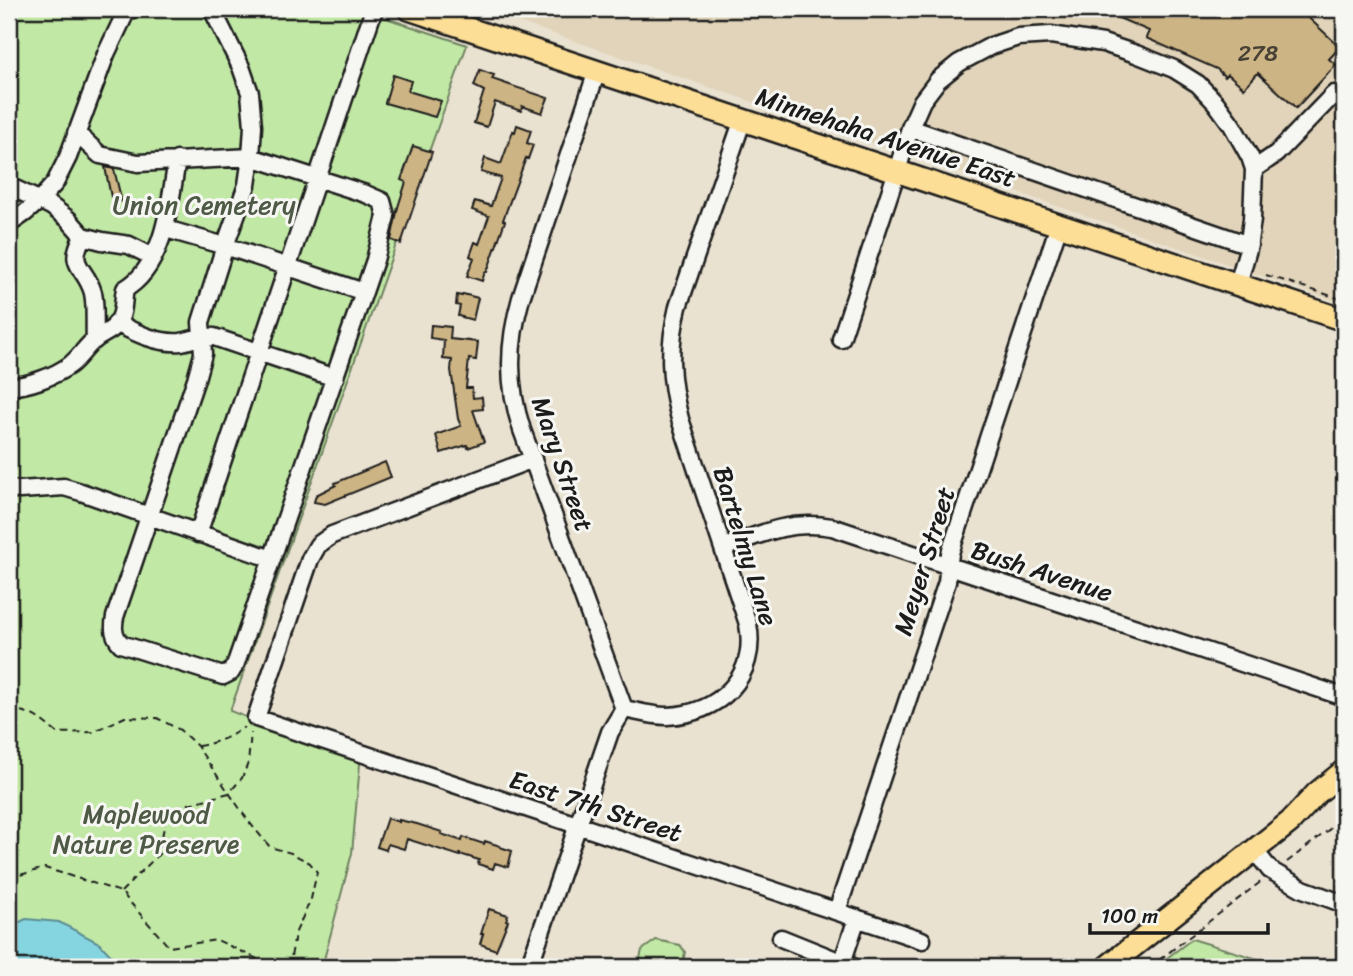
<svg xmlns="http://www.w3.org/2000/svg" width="1353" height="976" font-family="Sriracha,sans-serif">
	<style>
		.built { fill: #e1d4ba }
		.green { fill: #c1e9a5; stroke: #6e8260; stroke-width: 2 }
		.water { fill: #85d5e0; stroke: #5b8b92; stroke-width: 2 }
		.building { fill: #cdb484; stroke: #1c1c1c; stroke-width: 2 }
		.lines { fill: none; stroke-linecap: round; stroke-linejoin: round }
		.minor-casing { stroke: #1c1c1c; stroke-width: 21 }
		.major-casing { stroke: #1c1c1c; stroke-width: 26 }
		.path { stroke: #1c1c1c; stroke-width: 2; stroke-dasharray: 7 5; stroke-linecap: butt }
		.minor { stroke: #f6f6f2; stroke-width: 16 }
		.major { stroke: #fcde96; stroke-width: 21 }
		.labels { text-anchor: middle; stroke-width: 6; stroke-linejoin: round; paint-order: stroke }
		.number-label { font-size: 23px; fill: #484236 }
		.street-label { font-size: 26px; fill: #1c1c1c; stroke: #f6f6f2 }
		.park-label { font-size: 26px; fill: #4e5a45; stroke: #f6f6f2 }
	</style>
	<rect width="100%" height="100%" fill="#eae2d1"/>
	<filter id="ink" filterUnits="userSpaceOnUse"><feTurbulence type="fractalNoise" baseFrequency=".0143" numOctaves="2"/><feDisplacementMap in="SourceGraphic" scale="14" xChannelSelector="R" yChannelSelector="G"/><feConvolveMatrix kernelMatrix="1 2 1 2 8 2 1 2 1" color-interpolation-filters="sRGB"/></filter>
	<g filter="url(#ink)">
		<!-- built -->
		<path class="built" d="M504,9H1344V304L501,16Z"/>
		<!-- green -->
		<path class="green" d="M9,9H359L467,45L230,711L316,744L361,753L352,853L322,967H9Z
			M1192,939L1284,967H1155Z
			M656,940L680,945L685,952L682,967H638L642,950Z"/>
		<!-- water -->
		<path class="water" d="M26,919L59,922L99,943L122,967H9V927Z"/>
		<!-- building -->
		<path class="building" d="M1098,9H1299L1340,47L1329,59L1336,65L1296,108L1258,73L1244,88L1228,74L1225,77L1217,69L1146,38L1149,31Z
			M480,70L494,75L492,79L548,98L542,113L522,106L521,111L495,102L487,127L474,123L484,91L474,86Z
			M393,75L411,81L408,91L441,101L435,117L385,103Z
			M517,125L531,130L527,143L533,145L528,159L526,158L503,220L505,221L487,272H485L482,281L467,276L474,258L470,256L475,242L479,244L489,216L472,210L475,201L491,206L501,178L481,172L485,158L501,164L513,131L515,132Z
			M413,146L432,152L401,244L391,240L398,207L406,182L401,180Z
			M105,167L114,169L122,202L111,197Z
			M463,294L478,298L473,320L458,316L460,306L456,305L457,295L462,296Z
			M431,325L451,327L450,339L478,342L476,360L469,359L466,388H472L473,398L482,397L483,409L473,410L484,442L468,448L467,445L441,453L436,435L461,426L458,419L451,370L452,360L443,359L444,340L430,338Z
			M385,462L391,477L325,504L314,502L316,495L336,485L335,483Z
			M387,818L399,822V820L417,824L442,832L441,834L462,841L463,837L484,844L485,841L500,846V847L512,851L508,867L495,863L493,869L478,864L479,860L460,854V856L407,839L404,849L388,844L386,850L377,847Z
			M489,909L508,915L506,920L508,921L496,950L480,944L483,934H481Z"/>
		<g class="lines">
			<defs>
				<path id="minor" d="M597,71L521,298C508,344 507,384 522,430L624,709
					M910,128L1249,245
					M76,133L100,155L138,163L251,157L366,194L382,201L386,216L375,260L236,663L231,672L223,676L121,644C113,635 113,628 115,617L196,379L203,354L201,322L225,246L247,185L251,157L253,126L250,93L241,67L212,9
					M1254,169L1276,154L1334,94
					M9,186L51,206L68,219L83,236L102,241L129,245L153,257
					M9,224L25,213L39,201L55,183L68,157L106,54L125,14L131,9
					M166,229L225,246L364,292
					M83,236C66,268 86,266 93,293C96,307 94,326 95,340
					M116,323C136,333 158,344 181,342C194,340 198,335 214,337L335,378
					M841,339L897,171L910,128L922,101L938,80L959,63L991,46L1018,37L1051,35L1103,43L1136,54L1174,69L1198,84L1216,103L1232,125L1250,157L1254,169L1252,219L1248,249L1238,284
					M9,387C30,385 53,377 70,365C79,358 85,348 93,341C105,331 114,333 121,316C124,308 123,298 125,289C165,266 170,201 177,160
					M533,459L332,535L318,545L310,559L256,718L922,940
					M9,489L20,490L64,487L81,492L272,559
					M198,534L374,9
					M723,548C763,533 789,520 832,527L1344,697
					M624,709C639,712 652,716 667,716C719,714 758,677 748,624L680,419C669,378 668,348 678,307L743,119
					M1255,851L1270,870L1303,889L1344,904
					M837,911L947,582L950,553L1059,225
					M781,938L853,967
					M842,963L857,918
					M529,967L610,732L624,709"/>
				<path id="major" d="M409,9L1344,320
					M1107,967L1290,822L1317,793L1344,771"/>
			</defs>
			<!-- minor casing -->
			<use href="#minor" class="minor-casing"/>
			<!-- major casing -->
			<use href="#major" class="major-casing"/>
			<!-- path -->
			<path class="path" d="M1266,275L1344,300
				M9,710C31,710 41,720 57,733L93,732L125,717L157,718L180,730L197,746L249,822L270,847L291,853L310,863L317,872L311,899L295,934L290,963L286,967
				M198,746C216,743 229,738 244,727
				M1287,862L1344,818
				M9,878L45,868L121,892L169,947L217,940L274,967
				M121,892L159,854L167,810L229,793L242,778L248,763L251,733
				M1150,967L1263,880"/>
			<!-- minor -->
			<use href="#minor" class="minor"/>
			<!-- major -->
			<use href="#major" class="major"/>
		</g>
	</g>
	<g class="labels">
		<!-- number labels -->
		<g class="number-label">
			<text x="1258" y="61">278</text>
		</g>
		<!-- street labels -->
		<g class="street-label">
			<text transform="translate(886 137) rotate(18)" y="9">Minnehaha Avenue East</text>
			<text transform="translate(563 464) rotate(71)" y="9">Mary Street</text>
			<text transform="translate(746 546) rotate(73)" y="9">Bartelmy Lane</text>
			<text transform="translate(924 561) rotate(-73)" y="9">Meyer Street</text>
			<text transform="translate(1042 571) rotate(18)" y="9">Bush Avenue</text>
			<text transform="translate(596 806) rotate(18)" y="9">East 7th Street</text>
		</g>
		<!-- park labels -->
		<g class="park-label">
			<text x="204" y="214">Union Cemetery</text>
			<text x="146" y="823">Maplewood<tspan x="146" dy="30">Nature Preserve</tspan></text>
		</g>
	</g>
	<!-- margin -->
	<rect width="1353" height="976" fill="none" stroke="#f6f6f2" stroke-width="35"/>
	<rect x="18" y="18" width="1318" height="941" fill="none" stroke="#1c1c1c" stroke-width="2.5" filter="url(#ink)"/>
	<!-- scale -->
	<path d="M1090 923v10h178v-10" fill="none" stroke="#1c1c1c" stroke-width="3.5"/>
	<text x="1101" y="923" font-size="21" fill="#1c1c1c" stroke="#f6f6f2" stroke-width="5" paint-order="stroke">100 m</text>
</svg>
